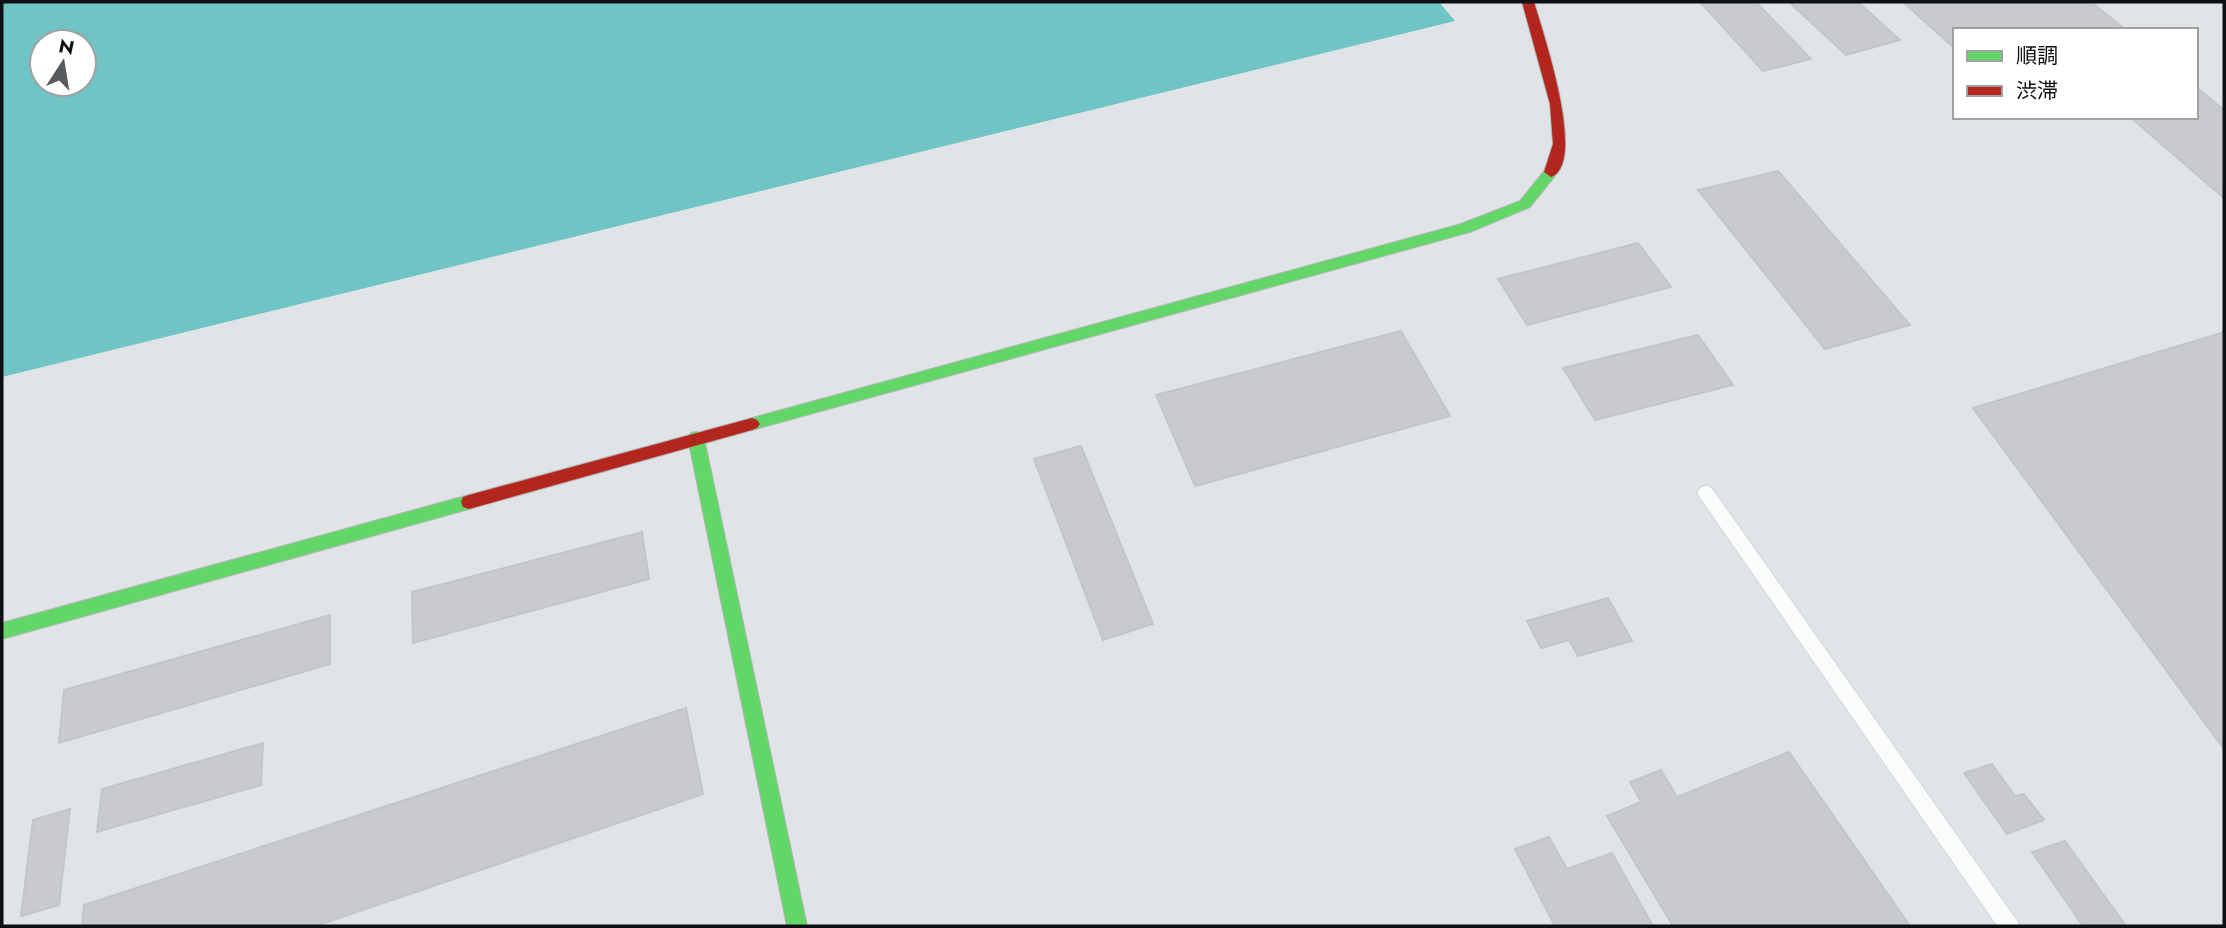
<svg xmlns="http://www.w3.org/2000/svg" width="2226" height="928" font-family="Jost,'Noto Sans JP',sans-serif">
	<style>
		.water { fill: #71c4c5; fill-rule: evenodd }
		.building { fill: #c8cacd; stroke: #c3c6c8; stroke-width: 2 }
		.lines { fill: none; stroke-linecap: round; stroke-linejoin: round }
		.lane-casing { stroke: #b4b7ba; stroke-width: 1 }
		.fast-casing { stroke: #b4b7ba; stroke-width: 2 }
		.jam-casing { stroke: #b4b7ba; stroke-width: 2 }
		.lane { fill: #fafbfb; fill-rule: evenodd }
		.fast { fill: #63d668; fill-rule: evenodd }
		.jam { fill: #b3261e; fill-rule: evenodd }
	</style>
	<rect width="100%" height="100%" fill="#e0e4e7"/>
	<!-- water -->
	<path class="water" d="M2,2H1439L1455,21L2,377ZM42,42H84V84H42Z"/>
	<!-- building -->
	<path class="building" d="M1700,2H1756L1811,59L1763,71Z
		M1789,2H1858L1900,40L1846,55Z
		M1903,2H2091L2126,30H1955L1952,46Z
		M2196,87L2224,110V198L2130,117H2196Z
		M1778,171L1910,325L1825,349L1698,190Z
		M1638,243L1671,287L1527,325L1498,279Z
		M1401,331L1450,416L1195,486L1156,395Z
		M2224,332V749L1973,408Z
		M1698,335L1733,385L1595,420L1563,368Z
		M1081,446L1153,624L1103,640L1034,459Z
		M642,532L649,579L413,643L412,592Z
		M1608,598L1632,641L1578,656L1569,640L1541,648L1527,621Z
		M330,615V664L59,743L64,690Z
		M686,708L703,794L316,926H82L84,905Z
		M263,743L261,785L97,832L102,789Z
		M1789,752L1910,926H1673L1607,816L1641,802L1630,782L1661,770L1677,797Z
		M1992,764L2015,796L2024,794L2044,820L2007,834L1964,773Z
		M70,809L59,905L21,916L33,820Z
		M1549,837L1567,869L1612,853L1653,926H1555L1515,849Z
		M2065,841L2126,926H2083L2032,852Z"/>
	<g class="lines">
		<defs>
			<path id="lane" d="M1706,485L1712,488L2021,926H1997L1700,498L1697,493L1700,488Z"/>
			<path id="fast" d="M1551,167L1558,172L1530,207L1470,232L752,430L747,428L744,424L747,420L752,418L1461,224L1520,201L1546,169Z
				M696,432L701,433L704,438L807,926H787L688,438L691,433Z
				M469,495L475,497L477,502L475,507L469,509L2,639V623Z"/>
			<path id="jam" d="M1522,2H1534C1542,30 1588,163 1551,177L1544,172L1553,144L1550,104Z
				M752,418L757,420L760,424L757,428L752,430L469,509L463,507L461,502L463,497L469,495Z"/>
		</defs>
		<!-- lane casing -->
		<use href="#lane" class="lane-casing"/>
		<!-- fast casing -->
		<use href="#fast" class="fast-casing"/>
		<!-- jam casing -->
		<use href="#jam" class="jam-casing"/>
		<!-- lane -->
		<use href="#lane" class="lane"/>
		<!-- fast -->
		<use href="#fast" class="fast"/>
		<!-- jam -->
		<use href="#jam" class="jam"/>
	</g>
	<!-- border -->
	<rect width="2226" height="928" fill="none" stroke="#0e1113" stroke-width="7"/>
	<!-- legend -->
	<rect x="1953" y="28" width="245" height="91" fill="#ffffff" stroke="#9fa0a1" stroke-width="2"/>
	<rect x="1967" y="51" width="35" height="10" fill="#63d668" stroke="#9fa0a1" stroke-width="2"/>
	<text x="2016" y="63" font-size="21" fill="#0e1113">順調</text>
	<rect x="1967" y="86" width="35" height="10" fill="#b3261e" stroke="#9fa0a1" stroke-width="2"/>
	<text x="2016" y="98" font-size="21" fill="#0e1113">渋滞</text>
	<!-- north arrow -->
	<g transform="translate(63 63) rotate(12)"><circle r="33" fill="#ffffff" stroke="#9fa0a1" stroke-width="2"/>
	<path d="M0-5L12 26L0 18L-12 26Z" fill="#585b5d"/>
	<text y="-10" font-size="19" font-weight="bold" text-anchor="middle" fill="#0e1113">N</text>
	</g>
</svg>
